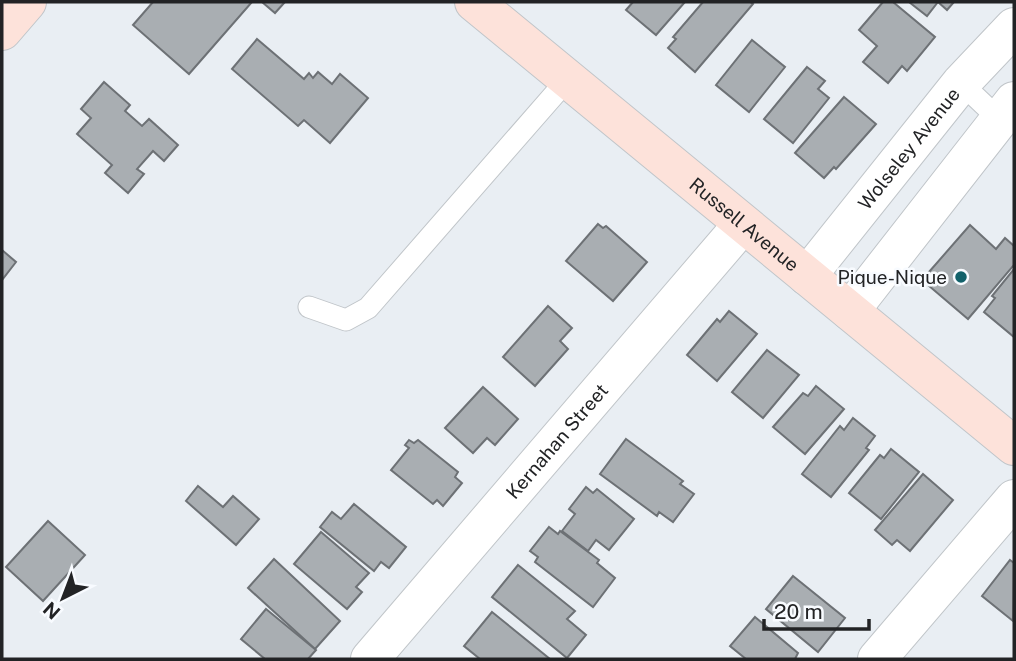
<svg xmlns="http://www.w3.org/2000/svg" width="1016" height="661" font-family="'Public Sans',sans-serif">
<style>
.building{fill:#a9aeb2;stroke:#6d7175;stroke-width:2}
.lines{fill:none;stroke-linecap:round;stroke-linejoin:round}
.lane-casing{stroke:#c0c5c9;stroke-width:23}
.street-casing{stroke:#c0c5c9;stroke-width:40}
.secondary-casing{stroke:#c0c5c9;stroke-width:40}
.lane{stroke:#fff;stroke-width:21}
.street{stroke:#fff;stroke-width:38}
.secondary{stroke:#fde2da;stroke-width:38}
.poi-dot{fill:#12616a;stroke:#f8fbff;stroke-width:2.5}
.labels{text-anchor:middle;stroke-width:5;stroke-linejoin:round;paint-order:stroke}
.street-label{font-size:19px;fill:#222325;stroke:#f8fbff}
.poi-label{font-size:19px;fill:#222325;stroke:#f8fbff;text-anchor:end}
</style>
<rect width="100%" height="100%" fill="#e9eef3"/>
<g class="building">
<path d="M153 2H252L189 74 133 25Z"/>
<path d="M262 2H285L275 13Z"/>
<path d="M633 2H685L656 35 626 10Z"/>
<path d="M703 2H750L753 4 695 72 668 48 676 39 673 37Z"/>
<path d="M883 2H893L935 37 907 71 902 66 888 83 863 62 877 46 859 30Z"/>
<path d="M909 2H954L947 10 938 2 927 16Z"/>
<path d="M257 39 304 79 309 73 313 78 318 72 332 84 340 74 368 98 330 143 304 120 298 126 232 69Z"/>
<path d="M752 40 785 67 749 112 716 85Z"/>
<path d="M807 67 825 81 818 89 829 98 793 143 764 119Z"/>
<path d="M104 82 130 105 125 111 142 126 149 119 178 145 164 161 153 151 137 169 144 174 128 193 105 173 112 165 77 134 91 118 81 109Z"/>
<path d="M844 97 876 124 836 169 834 167 824 178 795 153Z"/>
<path d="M598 224 603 228 606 226 647 262 613 301 566 261Z"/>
<path d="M970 225 996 249 1005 238 1014 246V265L968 319 922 280Z"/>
<path d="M2 250 16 262 2 280Z"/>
<path d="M1014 269V337L984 312 995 298 992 296Z"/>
<path d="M548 306 572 328 560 341 568 349 535 386 503 357Z"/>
<path d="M729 311 757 334 717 381 687 355 717 319 720 322Z"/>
<path d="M767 350 799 375 763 418 732 392Z"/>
<path d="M816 386 844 409 805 454 773 427 803 393 808 396Z"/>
<path d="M483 387 518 419 495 445 487 438 473 453 445 428Z"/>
<path d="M853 418 875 436 866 448 869 450 831 497 802 474 840 426 844 430Z"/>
<path d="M626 439 683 481 680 484 694 494 673 522 659 512 657 516 600 474Z"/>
<path d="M409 440 414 443 418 440 458 472 455 477 462 483 443 506 437 500 433 504 391 470 409 448 405 445Z"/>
<path d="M891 449 919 472 881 519 849 493 880 455 884 458Z"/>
<path d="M923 474 953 500 910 551 897 540 892 545 875 530Z"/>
<path d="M198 486 223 507 233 496 259 519 236 545 186 501Z"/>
<path d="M586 487 593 493 597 489 634 519 609 550 596 540 588 551 562 531 575 514 569 509Z"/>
<path d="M354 504 406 547 389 568 381 562 374 571 320 527 332 512 341 519Z"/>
<path d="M48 521 85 555 43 601 6 567Z"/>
<path d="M549 527 558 534 560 531 599 560 597 563 615 578 593 607 535 562 538 557 530 551Z"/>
<path d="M321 532 369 573 356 587 362 592 347 609 294 564Z"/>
<path d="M274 559 340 621 315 649 248 588Z"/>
<path d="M1010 560 1014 563 1013 621 982 596Z"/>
<path d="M518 565 575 611 567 619 586 635 567 658 492 597Z"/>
<path d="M793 576 845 618 818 652 766 609Z"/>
<path d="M266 609 316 650 308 659H265L241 639Z"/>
<path d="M492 612 550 659H480L464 646Z"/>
<path d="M755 617 798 653 795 659H746L730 646Z"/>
</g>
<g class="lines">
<defs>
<g id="lane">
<path d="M961 83 999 119"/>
<path d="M309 307 346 320 368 308 567 80"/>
</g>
<g id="street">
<path id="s1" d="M807 276 961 83 1014 27"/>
<path d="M850 311 1014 101"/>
<path id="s2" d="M370 659 743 224"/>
<path d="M877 659 1014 499"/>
</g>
<g id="secondary">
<path id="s3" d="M474 2 1014 446"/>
<path d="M2 31 27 2"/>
</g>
</defs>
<use href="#lane" class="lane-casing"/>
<use href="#street" class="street-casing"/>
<use href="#secondary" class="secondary-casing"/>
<use href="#lane" class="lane"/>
<use href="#street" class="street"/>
<use href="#secondary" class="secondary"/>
</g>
<circle class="poi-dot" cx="961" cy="277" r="7"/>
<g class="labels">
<g class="street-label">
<text dy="7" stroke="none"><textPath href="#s1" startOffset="163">Wolseley Avenue</textPath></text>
<text dy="7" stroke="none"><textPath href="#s3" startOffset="350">Russell Avenue</textPath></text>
<text dy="7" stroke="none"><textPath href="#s2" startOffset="287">Kernahan Street</textPath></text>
</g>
<g class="poi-label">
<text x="947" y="284">Pique-Nique</text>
</g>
</g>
<rect width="1016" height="661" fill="none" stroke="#222325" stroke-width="7"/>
<g transform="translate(63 598) rotate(222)" stroke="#f8fbff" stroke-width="5" paint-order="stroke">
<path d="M0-5L12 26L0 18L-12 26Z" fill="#222325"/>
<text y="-10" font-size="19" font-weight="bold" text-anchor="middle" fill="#222325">N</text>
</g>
<path d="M764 619v10h105v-10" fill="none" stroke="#222325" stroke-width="3.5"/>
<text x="774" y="619" font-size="21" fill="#222325" stroke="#f8fbff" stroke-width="5" paint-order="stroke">20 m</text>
</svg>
